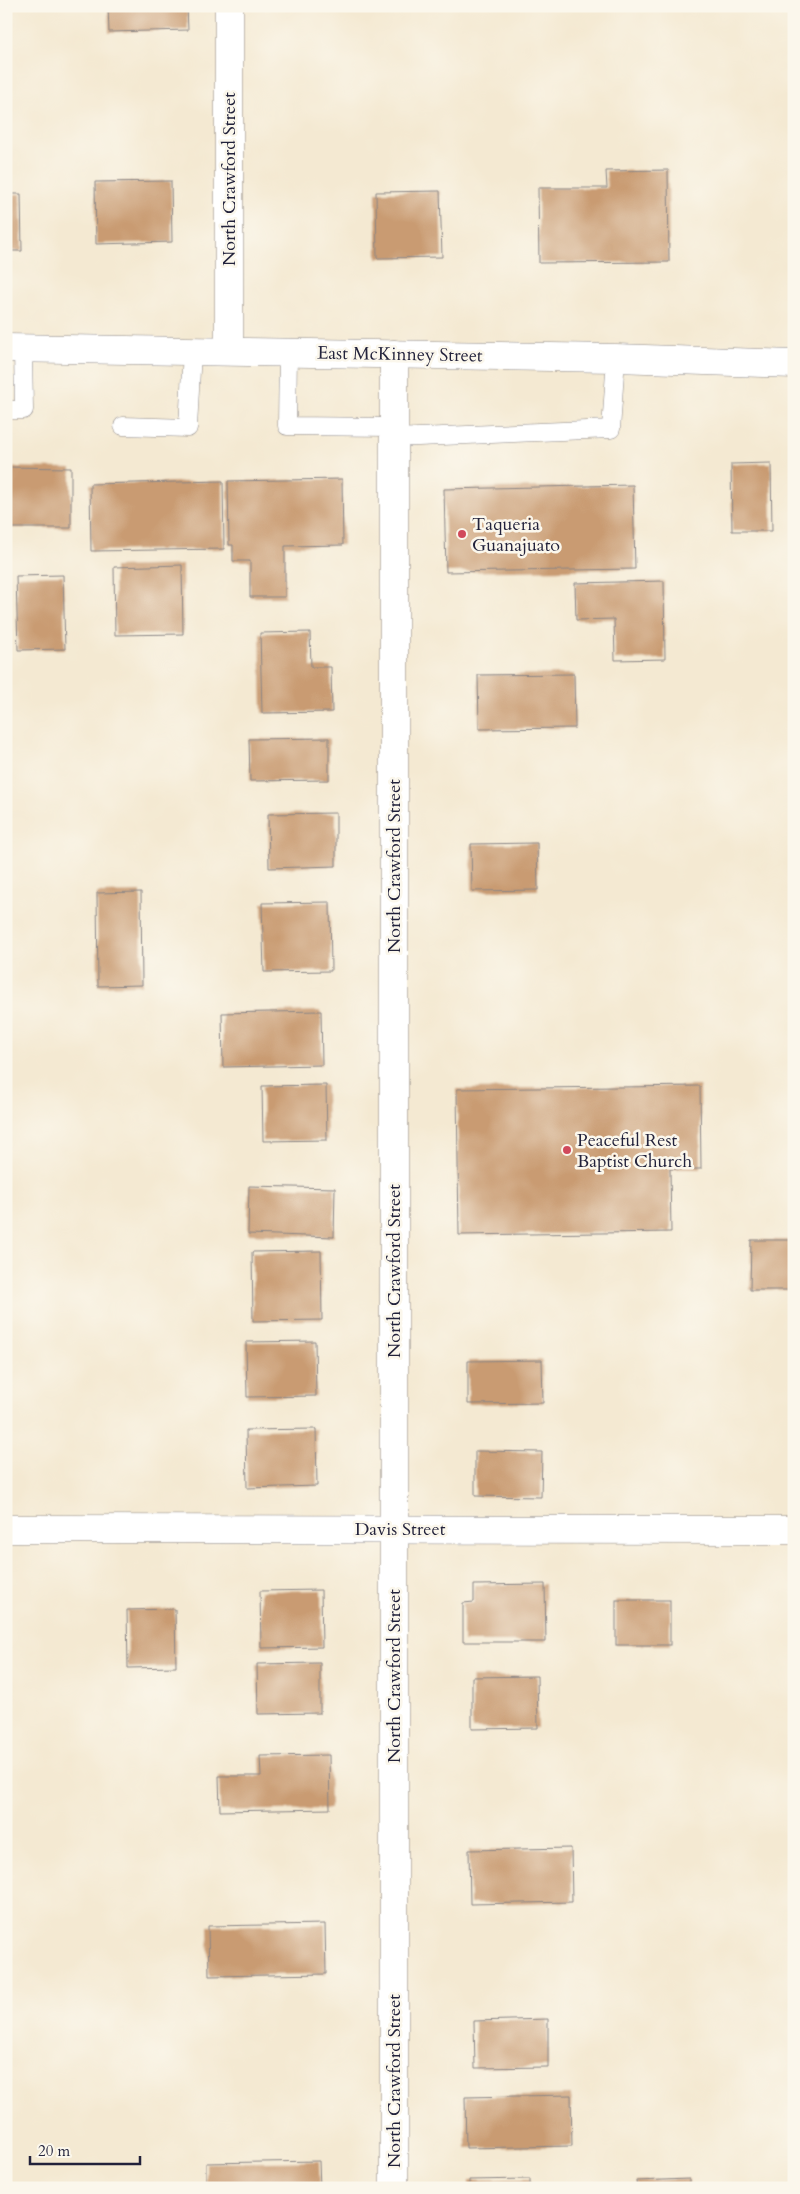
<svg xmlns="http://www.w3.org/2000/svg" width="800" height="2194" font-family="Cardo,serif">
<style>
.building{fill:#c99b72}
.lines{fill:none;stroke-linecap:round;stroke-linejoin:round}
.service-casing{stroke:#8b8686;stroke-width:19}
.minor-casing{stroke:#8b8686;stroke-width:29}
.secondary-casing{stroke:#8b8686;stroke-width:29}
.service{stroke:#fff;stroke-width:18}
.minor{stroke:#fff;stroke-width:28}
.secondary{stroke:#fff;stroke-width:28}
.poi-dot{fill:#d1495b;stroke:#fbf7ec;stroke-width:2}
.labels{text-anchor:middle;stroke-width:5;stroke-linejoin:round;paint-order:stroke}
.street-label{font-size:18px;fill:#22223b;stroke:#fbf7ec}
.poi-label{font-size:18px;fill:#22223b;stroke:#fbf7ec;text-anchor:start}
</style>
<rect width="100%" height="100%" fill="#fbf7ec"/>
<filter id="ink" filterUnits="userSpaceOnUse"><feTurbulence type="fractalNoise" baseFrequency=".02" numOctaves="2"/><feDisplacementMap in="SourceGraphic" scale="10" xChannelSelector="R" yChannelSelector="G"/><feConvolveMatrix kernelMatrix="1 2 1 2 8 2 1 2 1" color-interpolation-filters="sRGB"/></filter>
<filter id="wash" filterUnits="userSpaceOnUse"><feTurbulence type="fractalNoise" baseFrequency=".0096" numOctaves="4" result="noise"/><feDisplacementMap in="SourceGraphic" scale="20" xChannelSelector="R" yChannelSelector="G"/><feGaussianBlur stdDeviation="1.12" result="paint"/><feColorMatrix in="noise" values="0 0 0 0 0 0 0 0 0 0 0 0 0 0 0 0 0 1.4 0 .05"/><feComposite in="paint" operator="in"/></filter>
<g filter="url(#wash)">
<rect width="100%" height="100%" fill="#f4e9d2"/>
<g id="blocks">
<g class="building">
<path d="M108 6H187L188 30 109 32Z"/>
<path d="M668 170 669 262 539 263 538 188H607L606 171Z"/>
<path d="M171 181 172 242 96 244 95 182Z"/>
<path d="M440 191 442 257 377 258 376 192Z"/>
<path d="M6 194H21L22 251H6Z"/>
<path d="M771 463 772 531H732L731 464Z"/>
<path d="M6 467 71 468V528H6Z"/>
<path d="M342 479 343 545 285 546V597H250V561H233V545H229L228 481Z"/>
<path d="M223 481 224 549 91 551 90 484Z"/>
<path d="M633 485 635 569 446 572 444 489Z"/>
<path d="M182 565 183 634 115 635 114 567Z"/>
<path d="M63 575 65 649 18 650 16 576Z"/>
<path d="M664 581 665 659 615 660 614 619 576 620 575 583Z"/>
<path d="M310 632 311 667H331L332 712 262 713 260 633Z"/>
<path d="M574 674 575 728 479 729 478 675Z"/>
<path d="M329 738V780L250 781 249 739Z"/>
<path d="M336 813V866L269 868 268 814Z"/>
<path d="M537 843 538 890 472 891 471 844Z"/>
<path d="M141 892 142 985 98 986 97 893Z"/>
<path d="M330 902 331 971 264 972 262 903Z"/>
<path d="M321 1011 322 1065 223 1067 222 1013Z"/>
<path d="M326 1085 327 1140 263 1141 262 1086Z"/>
<path d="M700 1086 701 1169H670L671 1232 459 1235 457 1089Z"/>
<path d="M249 1186 335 1188 334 1237 248 1234Z"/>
<path d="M751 1240H794V1290H750Z"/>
<path d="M321 1251 322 1320 253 1321 252 1252Z"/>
<path d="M315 1341 316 1396 247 1397 246 1342Z"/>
<path d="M542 1360 543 1403 468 1404V1361Z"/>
<path d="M316 1429 317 1486 247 1488 246 1430Z"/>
<path d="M475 1451 542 1452 541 1497 475 1496Z"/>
<path d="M545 1584 546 1642H463V1603L474 1602V1585Z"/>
<path d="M321 1590 322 1647 261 1648 260 1591Z"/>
<rect x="616" y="1600" width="54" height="45"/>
<path d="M175 1609 176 1667 128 1668 127 1610Z"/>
<path d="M320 1663V1713L258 1714 257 1664Z"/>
<path d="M537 1676 538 1728 472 1729V1677Z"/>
<path d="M329 1755 330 1809 220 1811 219 1776H261L260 1756Z"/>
<path d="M571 1848 572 1902 470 1904 469 1850Z"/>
<path d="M325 1924 326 1974 209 1976 208 1926Z"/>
<path d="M548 2019V2067L475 2068 474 2021Z"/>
<path d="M571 2095 572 2146 466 2148 465 2097Z"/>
<path d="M319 2161 320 2188H206V2163Z"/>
<path d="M530 2179V2188H469V2180Z"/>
<path d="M689 2179V2188H637L636 2181Z"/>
</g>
</g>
</g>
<g filter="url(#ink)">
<use href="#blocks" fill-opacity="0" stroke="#8b8686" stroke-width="1"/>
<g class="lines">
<defs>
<g id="service">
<path d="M288 352 287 426 394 427"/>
<path d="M6 410H24L23 348"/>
<path d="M123 426 188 428 192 350"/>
<path d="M394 438 611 429 616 358"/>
</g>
<g id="minor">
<path d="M229 6V351"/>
<path d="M6 1529 794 1530"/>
<path d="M394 2188V354"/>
</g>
<path id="secondary" d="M6 348 616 358 794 364"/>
</defs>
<use href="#service" class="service-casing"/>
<use href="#minor" class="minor-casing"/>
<use href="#secondary" class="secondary-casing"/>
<use href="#service" class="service"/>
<use href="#minor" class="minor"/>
<use href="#secondary" class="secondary"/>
</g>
</g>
<g class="poi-dot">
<circle cx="462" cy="534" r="5"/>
<circle cx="567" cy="1150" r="5"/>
</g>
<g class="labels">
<g class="street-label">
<text transform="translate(229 179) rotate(-90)" y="6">North Crawford Street</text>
<text transform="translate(400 354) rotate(1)" y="6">East McKinney Street</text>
<text transform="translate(394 866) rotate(-90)" y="6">North Crawford Street</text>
<text transform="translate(394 1271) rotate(-90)" y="6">North Crawford Street</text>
<text x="400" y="1535">Davis Street</text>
<text transform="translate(394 1676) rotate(-90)" y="6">North Crawford Street</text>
<text transform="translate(394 2081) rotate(-90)" y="6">North Crawford Street</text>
</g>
<g class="poi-label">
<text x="472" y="530">Taqueria<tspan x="472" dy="21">Guanajuato</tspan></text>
<text x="577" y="1146">Peaceful Rest<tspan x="577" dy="21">Baptist Church</tspan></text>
</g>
</g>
<rect width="800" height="2194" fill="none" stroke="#fbf7ec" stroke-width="25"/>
<path d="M30 2156v8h110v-8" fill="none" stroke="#22223b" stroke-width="2.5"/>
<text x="38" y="2156" font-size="15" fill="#22223b" stroke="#fbf7ec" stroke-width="4" paint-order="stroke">20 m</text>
</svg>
